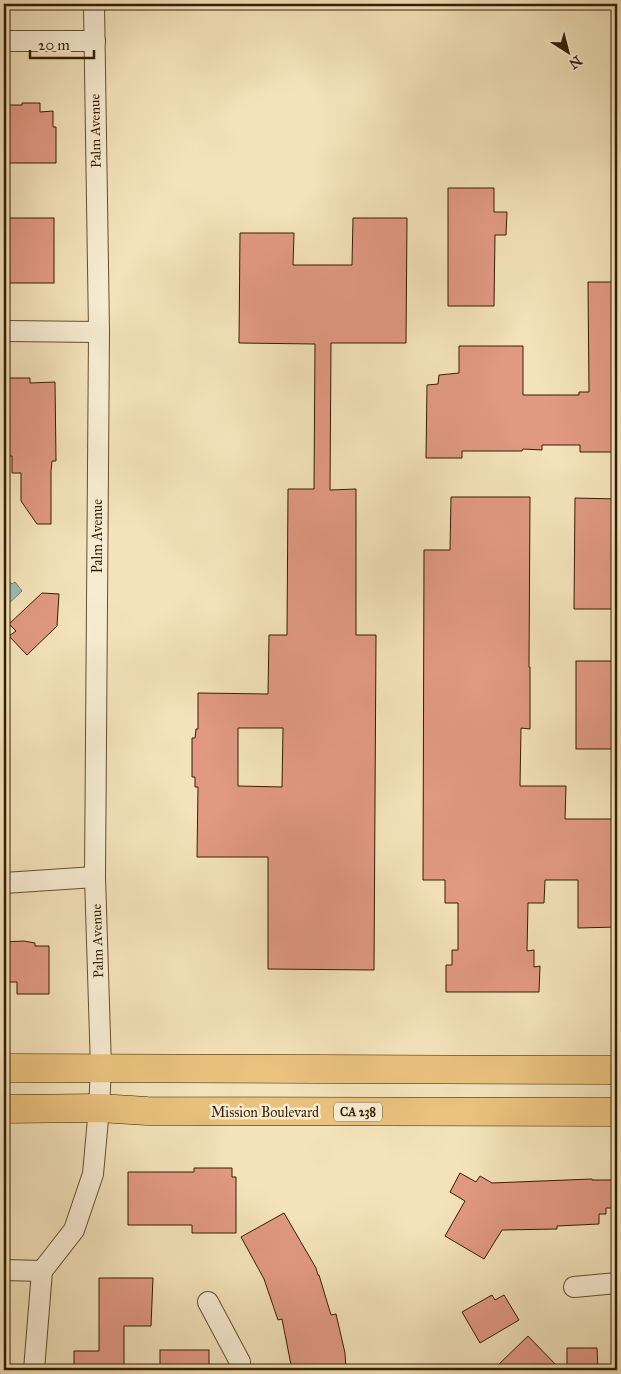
<svg xmlns="http://www.w3.org/2000/svg" width="621" height="1374" font-family="'IM FELL Great Primer',serif">
<style>
.water{fill:#9bbdb2;stroke:#727d6b}
.building{fill:#e19982;stroke:#351e00;fill-rule:evenodd}
.lines{fill:none;stroke-linecap:round;stroke-linejoin:round}
.street-casing{stroke:#644f2e;stroke-width:22}
.primary-casing{stroke:#351e00;stroke-width:29}
.street{stroke:#f7ecd2;stroke-width:20}
.primary{stroke:#eac17d;stroke-width:28}
.labels{text-anchor:middle;stroke-width:5;stroke-linejoin:round;paint-order:stroke}
.shield{fill:#f7ecd2;stroke:#6f5c3f;stroke-width:1}
.shield-label{font-size:12px;font-weight:bold;fill:#351e00}
.street-label{font-size:14px;fill:#351e00;stroke:#f7ecd2}
</style>
<rect width="100%" height="100%" fill="#f3e2ba"/>
<filter id="stains"><feTurbulence type="fractalNoise" baseFrequency=".004" numOctaves="4"/><feColorMatrix values="0 0 0 0 .2 0 0 0 0 .09 0 0 0 0 .02 0 0 0 .5 -.17"/></filter>
<radialGradient id="worn" r=".72"><stop offset=".6" stop-color="#630" stop-opacity="0"/><stop offset="1" stop-color="#630" stop-opacity=".3"/></radialGradient>
<path class="water" d="M4 576 12 584 15 582 22 591 4 608Z"/>
<g class="building">
<path d="M22 103H40V112L53 111V127H56V163H7V147H4V105H22Z"/>
<path d="M448 188H494V212H507L506 235H495L494 306H448Z"/>
<rect x="4" y="218" width="50" height="65"/>
<path d="M353 218H407L406 343H331L330 490 356 489V635H376L374 970 268 969V857H197L198 787H195V777H192V738H195L196 729H198V693L268 694 269 635H287L288 489H314L315 344 239 343 240 233H294L293 265H352ZM238 728H283L282 787 238 786Z"/>
<path d="M588 282H617V452H580V445H542V450L523 449 522 451H462V458H426L427 385 438 384 439 375 459 373V346H523V395H579V392H589Z"/>
<path d="M4 378H30V383L55 382 56 461H52L51 471V524H37L21 501V473H12V456H4Z"/>
<path d="M451 497H530L529 667H530V729L521 728 520 786H566L565 819H617V927L578 928V880H545L544 903H528L527 951 534 950V967L540 966 539 992H446V965H452V950H458V903H445V880H423L424 550H450Z"/>
<path d="M575 498 617 499V609H574Z"/>
<path d="M42 593 59 594 57 626 27 655 9 636 16 631 9 624Z"/>
<rect x="576" y="661" width="41" height="88"/>
<path d="M24 941 35 943V946H49V994H17V982H4V942Z"/>
<path d="M194 1168H232V1177H236V1233H192V1225H128V1172H194Z"/>
<path d="M460 1173 476 1182 480 1176 492 1183 592 1179V1180H615L616 1208H606V1214H599V1224L557 1226V1229L502 1230 484 1259 445 1236 465 1201 450 1192Z"/>
<path d="M284 1213 316 1268 318 1275H319L331 1315 336 1314 345 1353 346 1370H292L282 1319 278 1320 264 1279 241 1237Z"/>
<path d="M99 1278H153L151 1326H124V1370H74V1351H99Z"/>
<path d="M492 1295 495 1300 504 1295 519 1320 480 1343 462 1312Z"/>
<path d="M528 1336 561 1370H493Z"/>
<path d="M567 1348H597L598 1370H567Z"/>
<rect x="160" y="1350" width="49" height="20"/>
</g>
<g class="lines">
<defs>
<g id="street">
<path d="M4 41H95"/>
<path d="M4 331 99 332"/>
<path d="M4 883 95 877"/>
<path d="M4 1270 42 1271"/>
<path d="M574 1287 617 1283"/>
<path d="M208 1302 240 1362V1370"/>
<path d="M34 1370 42 1271 74 1230 93 1174 99 1108 101 1068 95 877 99 332 94 4"/>
</g>
<g id="primary">
<path d="M4 1068 617 1070"/>
<path d="M4 1109 99 1108 147 1111 617 1112"/>
</g>
</defs>
<use href="#street" class="street-casing"/>
<use href="#primary" class="primary-casing"/>
<use href="#street" class="street"/>
<use href="#primary" class="primary"/>
</g>
<g class="labels">
<rect class="shield" x="334" y="1102.5" width="48" height="19" rx="4"/>
<g class="shield-label">
<text x="358" y="1116">CA 238</text>
</g>
<g class="street-label">
<text transform="translate(95 131) rotate(-91)" y="5">Palm Avenue</text>
<text transform="translate(97 536) rotate(-90)" y="5">Palm Avenue</text>
<text transform="translate(97 941) rotate(-92)" y="5">Palm Avenue</text>
<text x="265" y="1117">Mission Boulevard</text>
</g>
</g>
<rect width="621" height="1374" fill="none" stroke="#f3e2ba" stroke-width="20"/>
<rect x="5" y="5" width="611" height="1364" fill="none" stroke="#351e00" stroke-width="2.5"/>
<rect x="10" y="10" width="601" height="1354" fill="none" stroke="#351e00"/>
<g transform="translate(568 52) rotate(144)" stroke="#f7ecd2" stroke-width="4" paint-order="stroke">
<path d="M0-4L9 19L0 12L-9 19Z" fill="#351e00"/>
<text y="-8" font-size="14" font-weight="bold" text-anchor="middle" fill="#351e00">N</text>
</g>
<path d="M30 50v8h64v-8" fill="none" stroke="#351e00" stroke-width="2.5"/>
<text x="38" y="50" font-size="15" fill="#351e00" stroke="#f7ecd2" stroke-width="4" paint-order="stroke">20 m</text>
<rect width="100%" height="100%" filter="url(#stains)"/>
<rect width="100%" height="100%" fill="url(#worn)"/>
</svg>
